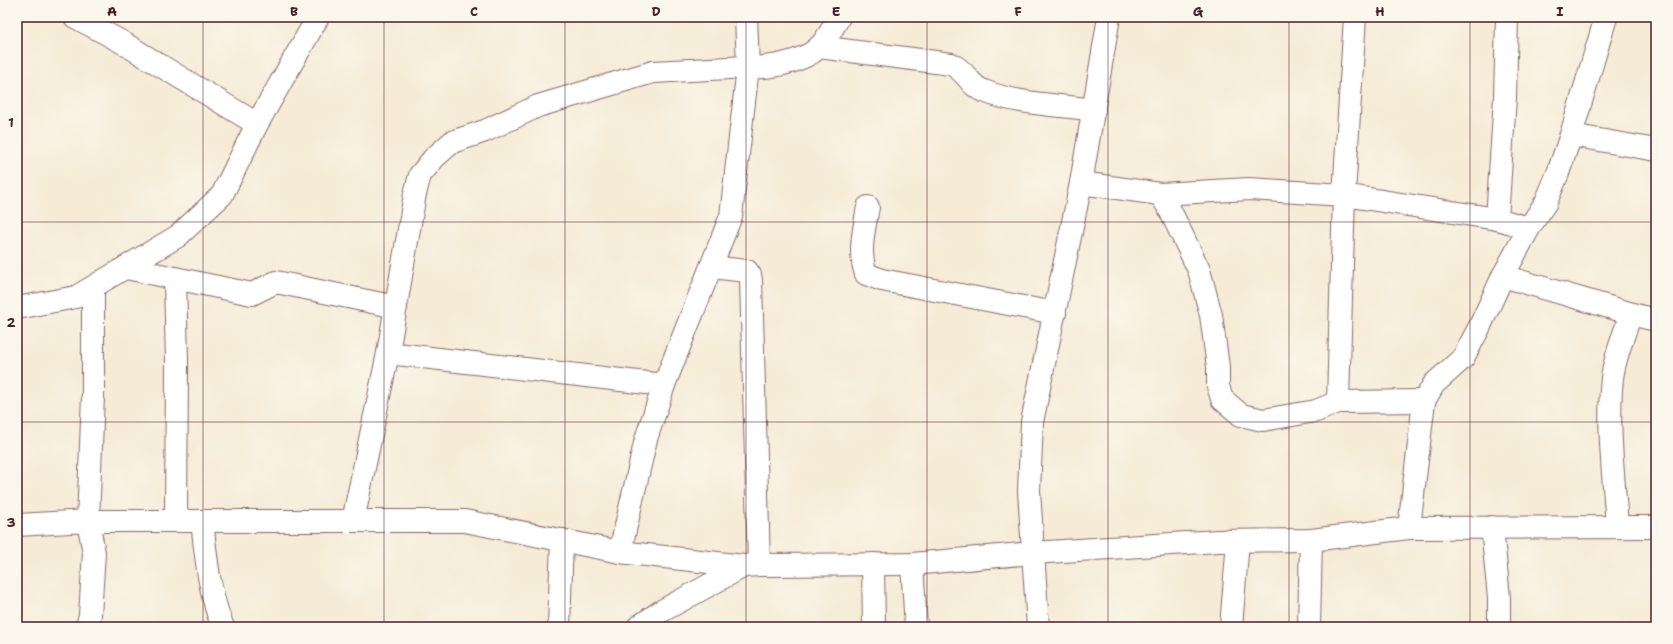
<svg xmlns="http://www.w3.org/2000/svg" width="1673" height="644" font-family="'Shantell Sans',sans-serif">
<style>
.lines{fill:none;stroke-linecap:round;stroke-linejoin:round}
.minor-casing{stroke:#866667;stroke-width:24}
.minor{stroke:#fff;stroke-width:22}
.grid{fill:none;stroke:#4a1f2b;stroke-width:1;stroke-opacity:0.55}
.neatline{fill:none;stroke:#4a1f2b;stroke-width:1.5}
.grid-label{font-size:13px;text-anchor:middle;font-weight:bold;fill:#4a1f2b}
</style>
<rect width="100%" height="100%" fill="#fbf7ec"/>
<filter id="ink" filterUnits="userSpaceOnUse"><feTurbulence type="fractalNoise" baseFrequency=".025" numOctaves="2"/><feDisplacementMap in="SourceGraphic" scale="8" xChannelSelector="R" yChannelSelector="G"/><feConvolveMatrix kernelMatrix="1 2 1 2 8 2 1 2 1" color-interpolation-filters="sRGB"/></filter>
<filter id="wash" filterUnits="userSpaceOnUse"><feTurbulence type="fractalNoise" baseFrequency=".012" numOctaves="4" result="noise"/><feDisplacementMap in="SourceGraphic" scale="16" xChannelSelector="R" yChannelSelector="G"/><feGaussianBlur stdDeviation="0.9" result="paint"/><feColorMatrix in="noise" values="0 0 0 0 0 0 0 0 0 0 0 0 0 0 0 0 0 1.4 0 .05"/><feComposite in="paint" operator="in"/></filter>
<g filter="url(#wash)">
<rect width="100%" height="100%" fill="#f5ebd6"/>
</g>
<g filter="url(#ink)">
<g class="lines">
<defs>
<g id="minor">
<path d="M75 17 120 41 257 124"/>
<path d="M819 47 951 64C968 72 969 86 984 91 1015 104 1060 105 1094 110"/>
<path d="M1571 135 1656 150"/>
<path d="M1081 183 1160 194 1249 189 1344 195 1497 219 1529 228"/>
<path d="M1160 194 1169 208 1199 270 1211 315 1218 367V386L1222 399 1241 415 1263 420 1316 411 1338 402 1424 401"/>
<path d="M868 207C864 230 858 252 866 274L882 280 1055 313"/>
<path d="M1497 219 1505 98 1507 17"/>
<path d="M711 267 747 271 750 275 751 280 759 565"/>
<path d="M126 268 252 294 276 282 396 307"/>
<path d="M1503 276 1643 317 1656 320"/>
<path d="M175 278 177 363 176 521"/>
<path d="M17 308 76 297 178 236 222 195 257 124 318 17"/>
<path d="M388 353 664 385"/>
<path d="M1338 402 1344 195 1355 17"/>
<path d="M202 521C206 556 209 594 223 627"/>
<path d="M353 521 388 353 415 194 420 175 434 158 452 142 485 131 538 106 653 72 748 67C768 69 803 62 818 48 827 40 833 27 839 17"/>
<path d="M17 525 88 521H465L620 552 744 566"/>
<path d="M1492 527 1499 598V627"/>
<path d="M1617 527C1614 478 1607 426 1612 378 1615 356 1624 334 1631 314"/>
<path d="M1409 528 1424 401 1434 384 1463 358 1479 328 1503 276 1529 228 1546 202 1558 173 1571 135 1606 17"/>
<path d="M620 552 646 439 664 385 731 216 748 67 746 17"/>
<path d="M873 564 874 627"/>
<path d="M912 564 916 627"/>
<path d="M87 627 90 615 94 553 88 521 93 395V287"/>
<path d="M559 627 562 540"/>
<path d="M638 627 660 612 744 566 759 565 912 564 1032 553 1218 541 1311 540 1409 528 1656 527"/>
<path d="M1038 627 1029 491 1032 422 1081 183 1109 17"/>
<path d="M1231 627 1238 541"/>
<path d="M1309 627 1311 540"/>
</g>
</defs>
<use href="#minor" class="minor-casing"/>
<use href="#minor" class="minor"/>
</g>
</g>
<path class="grid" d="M203 17V627M384 17V627M565 17V627M746 17V627M927 17V627M1108 17V627M1289 17V627M1470 17V627M17 222H1656M17 422H1656"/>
<rect width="1673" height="644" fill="none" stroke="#fbf7ec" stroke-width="44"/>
<rect x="22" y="22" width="1629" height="600" class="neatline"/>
<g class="grid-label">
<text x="112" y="16">A</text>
<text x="294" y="16">B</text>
<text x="474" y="16">C</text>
<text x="656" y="16">D</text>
<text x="836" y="16">E</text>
<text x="1018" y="16">F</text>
<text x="1198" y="16">G</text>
<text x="1380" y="16">H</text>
<text x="1560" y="16">I</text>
<text x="11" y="127">1</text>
<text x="11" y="327">2</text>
<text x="11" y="527">3</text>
</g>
</svg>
